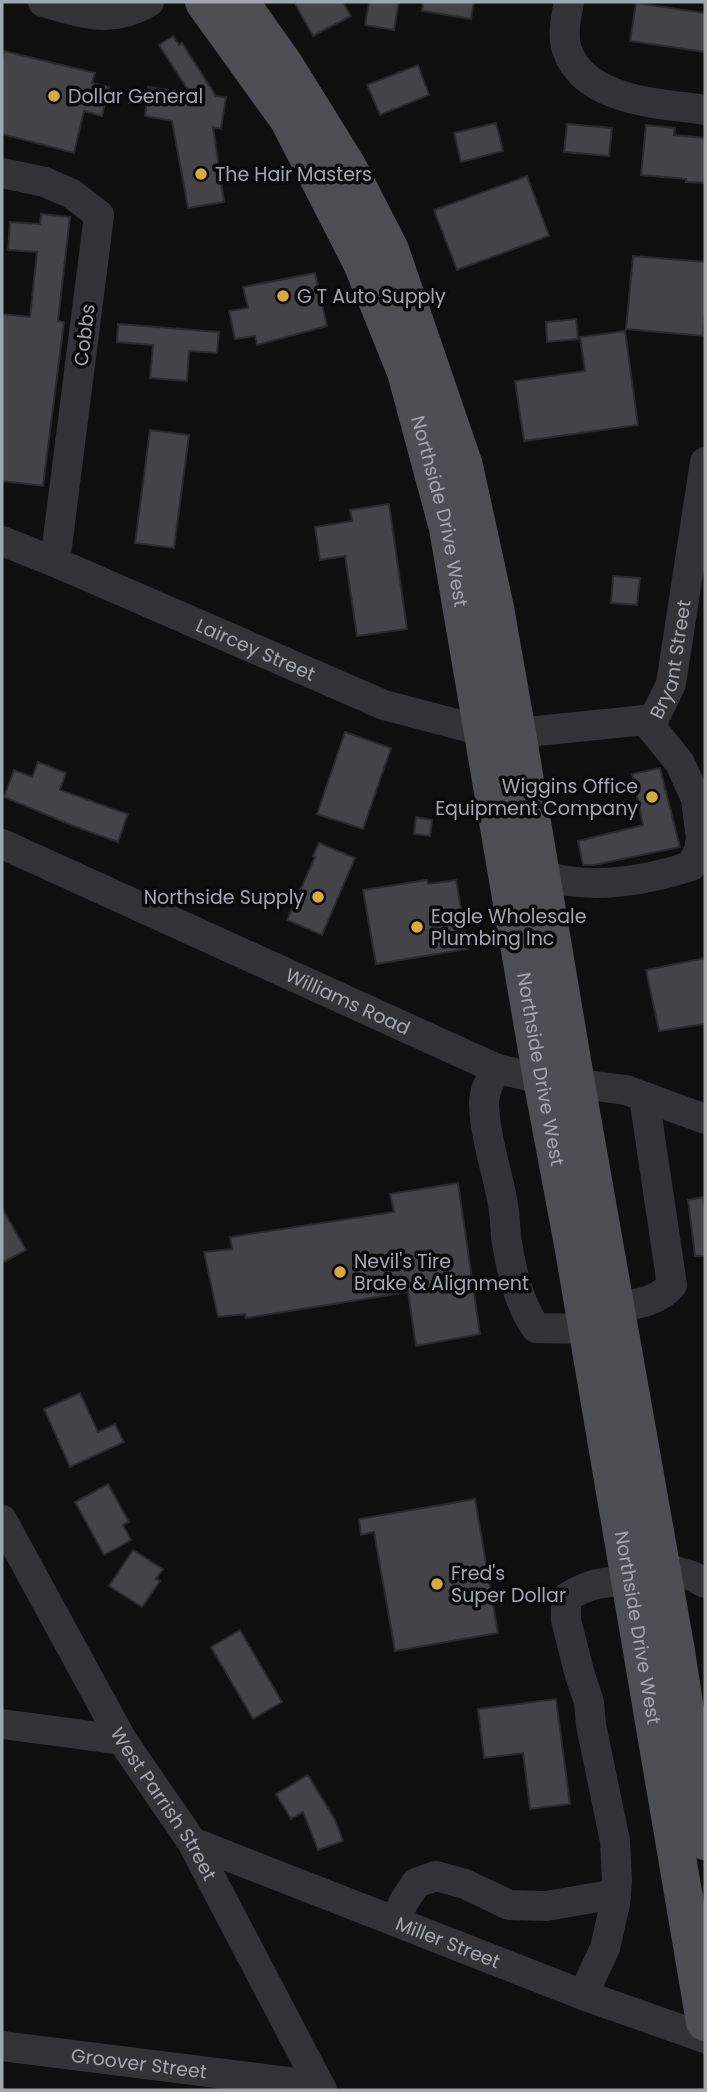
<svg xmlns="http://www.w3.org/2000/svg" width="707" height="2092" font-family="Poppins,sans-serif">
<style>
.building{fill:#444448;stroke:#2a2a2c;stroke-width:2}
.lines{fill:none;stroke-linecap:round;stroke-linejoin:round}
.minor{stroke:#333337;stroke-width:30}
.major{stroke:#4d4e53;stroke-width:38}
.poi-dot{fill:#d9ab3f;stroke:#0a0a0b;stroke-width:2.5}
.labels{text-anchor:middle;stroke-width:7;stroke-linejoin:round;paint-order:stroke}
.poi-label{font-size:19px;fill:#a2a6af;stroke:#0a0a0b;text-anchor:start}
.street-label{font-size:19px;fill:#a2a6af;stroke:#0a0a0b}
</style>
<rect width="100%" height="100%" fill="#0f0f10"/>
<g class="building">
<path d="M294 2H343L351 16 313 36Z"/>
<path d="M369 2H399L394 30 365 25Z"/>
<path d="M423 2H474L471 19 422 11Z"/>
<path d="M636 3 705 13V52L630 41Z"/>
<path d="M173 36 179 45 182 43 216 96 226 97 221 129 213 127 224 202 188 208 172 121 145 116 148 87 190 93 159 45Z"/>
<path d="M4 51 95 73 92 83 109 87 102 116 84 111 74 153 2 134V60Z"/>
<path d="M418 65 429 95 380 115 367 85Z"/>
<path d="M496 123 503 151 461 162 454 133Z"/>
<path d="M567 124 612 128 609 156 564 152Z"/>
<path d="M646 125 675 128 674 135 705 138V183L686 182V179L641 175Z"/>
<path d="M527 176 549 236 457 270 434 210Z"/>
<path d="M41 214 70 217 58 321 64 322 43 486 2 481V314L30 317 37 252 8 250 10 222 40 224Z"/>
<path d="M633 256 705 262V312L703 336 626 329Z"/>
<path d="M315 273 327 326 257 345 255 336 235 339 229 311 248 308 243 287Z"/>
<path d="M576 319 578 339 547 342 546 322Z"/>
<path d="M118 324 219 332 217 353 189 351 187 381 150 378 153 345 117 342Z"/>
<path d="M625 331 638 425 524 441 515 381 585 371 580 337Z"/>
<path d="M150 430 189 435 174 548 135 543Z"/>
<path d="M389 504 407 629 357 636 345 556 320 560 315 527 352 521 350 510Z"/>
<path d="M613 576 640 578 637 605 611 603Z"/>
<path d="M345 732 391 748 363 829 317 814Z"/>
<path d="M38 762 66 773 60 790 128 814 118 842 71 825 4 797 14 770 32 777Z"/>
<path d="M660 768 680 847 594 865H583L578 841 643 825 632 774Z"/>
<path d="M416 817 432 820 430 836 414 834Z"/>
<path d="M319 843 355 858 322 935 287 920 315 857 313 856Z"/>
<path d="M427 880 428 884 456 880 468 949 376 964 363 890Z"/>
<path d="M705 958V1024L659 1031 646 970Z"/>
<path d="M458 1183 480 1334 416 1346 408 1292 246 1318 245 1314 218 1317 204 1252 232 1249 230 1237 394 1212 390 1194Z"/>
<path d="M703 1197 705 1209V1256H695L688 1200Z"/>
<path d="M2 1208 26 1250 2 1263Z"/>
<path d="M80 1393 98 1432 115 1424 124 1442 70 1467 44 1409Z"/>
<path d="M108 1484 129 1522 123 1525 131 1540 104 1555 75 1502Z"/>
<path d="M475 1499 498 1633 395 1651 374 1532 361 1535 359 1519Z"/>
<path d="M133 1550 163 1569 156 1579 160 1581 142 1607 109 1586Z"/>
<path d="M240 1630 282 1702 253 1719 211 1647Z"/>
<path d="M556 1699 570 1804 530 1809 523 1753 484 1758 478 1709Z"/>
<path d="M308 1775 335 1820 343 1841 318 1850 303 1812 291 1819 276 1794Z"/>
</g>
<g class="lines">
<g class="minor">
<path d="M43 2C84 13 109 25 149 2"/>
<path d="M569 2C566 17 562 35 567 50 585 102 660 103 705 110"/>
<path d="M2 173 45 182 72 194 99 215 55 562"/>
<path id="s1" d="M2 541 55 562 384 705 483 731 517 733 645 720 655 717 671 684 705 462"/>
<path id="s2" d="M2 844 497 1069 542 1079 626 1090 705 1119"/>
<path d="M541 875C550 877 559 880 568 881 609 887 651 879 691 866L699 850 701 838 696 799 680 763 645 720"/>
<path d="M497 1069C490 1080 484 1090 484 1104 485 1136 496 1168 502 1199 505 1212 505 1224 506 1237 511 1269 518 1302 536 1328L587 1329"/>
<path d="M615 1308C637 1304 657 1302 672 1285L644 1097"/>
<path id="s3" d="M2 1520 122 1740 192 1842 322 2090"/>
<path d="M661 1567 692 1576 705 1583"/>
<path d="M2 1724 122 1740"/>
<path id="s4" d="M192 1842 583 1995 705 2038"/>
<path d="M396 1922 403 1903 416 1883 436 1876 465 1884 509 1905 546 1906 616 1894"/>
<path d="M583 1995 605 1948 615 1904 617 1881 615 1841 591 1725 589 1702 580 1675 566 1620V1598C589 1583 602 1582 629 1581"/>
<path id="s5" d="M2 2046 320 2086"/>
</g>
<g class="major">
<path id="s6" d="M204 2 289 120 362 263 406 372 448 528 542 1079 573 1244 705 2022"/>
<path d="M240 2 285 66 347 166 390 250 464 466 495 608 517 733 576 1084 676 1651 705 1841"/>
</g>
</g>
<g class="poi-dot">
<circle cx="54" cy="96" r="7"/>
<circle cx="201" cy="174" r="7"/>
<circle cx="283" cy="296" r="7"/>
<circle cx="652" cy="797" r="7"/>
<circle cx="318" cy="897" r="7"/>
<circle cx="417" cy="927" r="7"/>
<circle cx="340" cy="1272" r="7"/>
<circle cx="437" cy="1584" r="7"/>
</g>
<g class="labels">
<g class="poi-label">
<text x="68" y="103">Dollar General</text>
<text x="215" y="181">The Hair Masters</text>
<text x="297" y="303">G T Auto Supply</text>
<text x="638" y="793" text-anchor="end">Wiggins Office<tspan x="638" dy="22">Equipment Company</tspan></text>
<text x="304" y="904" text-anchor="end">Northside Supply</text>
<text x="431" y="923">Eagle Wholesale<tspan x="431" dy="22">Plumbing Inc</tspan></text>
<text x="354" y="1268">Nevil's Tire<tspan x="354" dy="22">Brake &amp; Alignment</tspan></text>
<text x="451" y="1580">Fred's<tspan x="451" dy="22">Super Dollar</tspan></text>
</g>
<g class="street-label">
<text transform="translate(84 335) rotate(-83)" y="7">Cobbs</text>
<text dy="7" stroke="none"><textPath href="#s6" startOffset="567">Northside Drive West</textPath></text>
<text dy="7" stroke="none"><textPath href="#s1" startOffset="276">Laircey Street</textPath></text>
<text dy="7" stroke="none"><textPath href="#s1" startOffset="752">Bryant Street</textPath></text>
<text dy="7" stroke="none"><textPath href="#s2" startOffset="380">Williams Road</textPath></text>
<text dy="7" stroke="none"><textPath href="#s6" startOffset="1134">Northside Drive West</textPath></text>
<text dy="7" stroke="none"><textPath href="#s6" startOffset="1701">Northside Drive West</textPath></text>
<text dy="7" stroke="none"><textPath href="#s3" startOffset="327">West Parrish Street</textPath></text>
<text dy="7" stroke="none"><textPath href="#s4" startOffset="275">Miller Street</textPath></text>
<text dy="7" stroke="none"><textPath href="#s5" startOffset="138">Groover Street</textPath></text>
</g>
</g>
<rect width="707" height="2092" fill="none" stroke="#a2a6af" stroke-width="7"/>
</svg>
